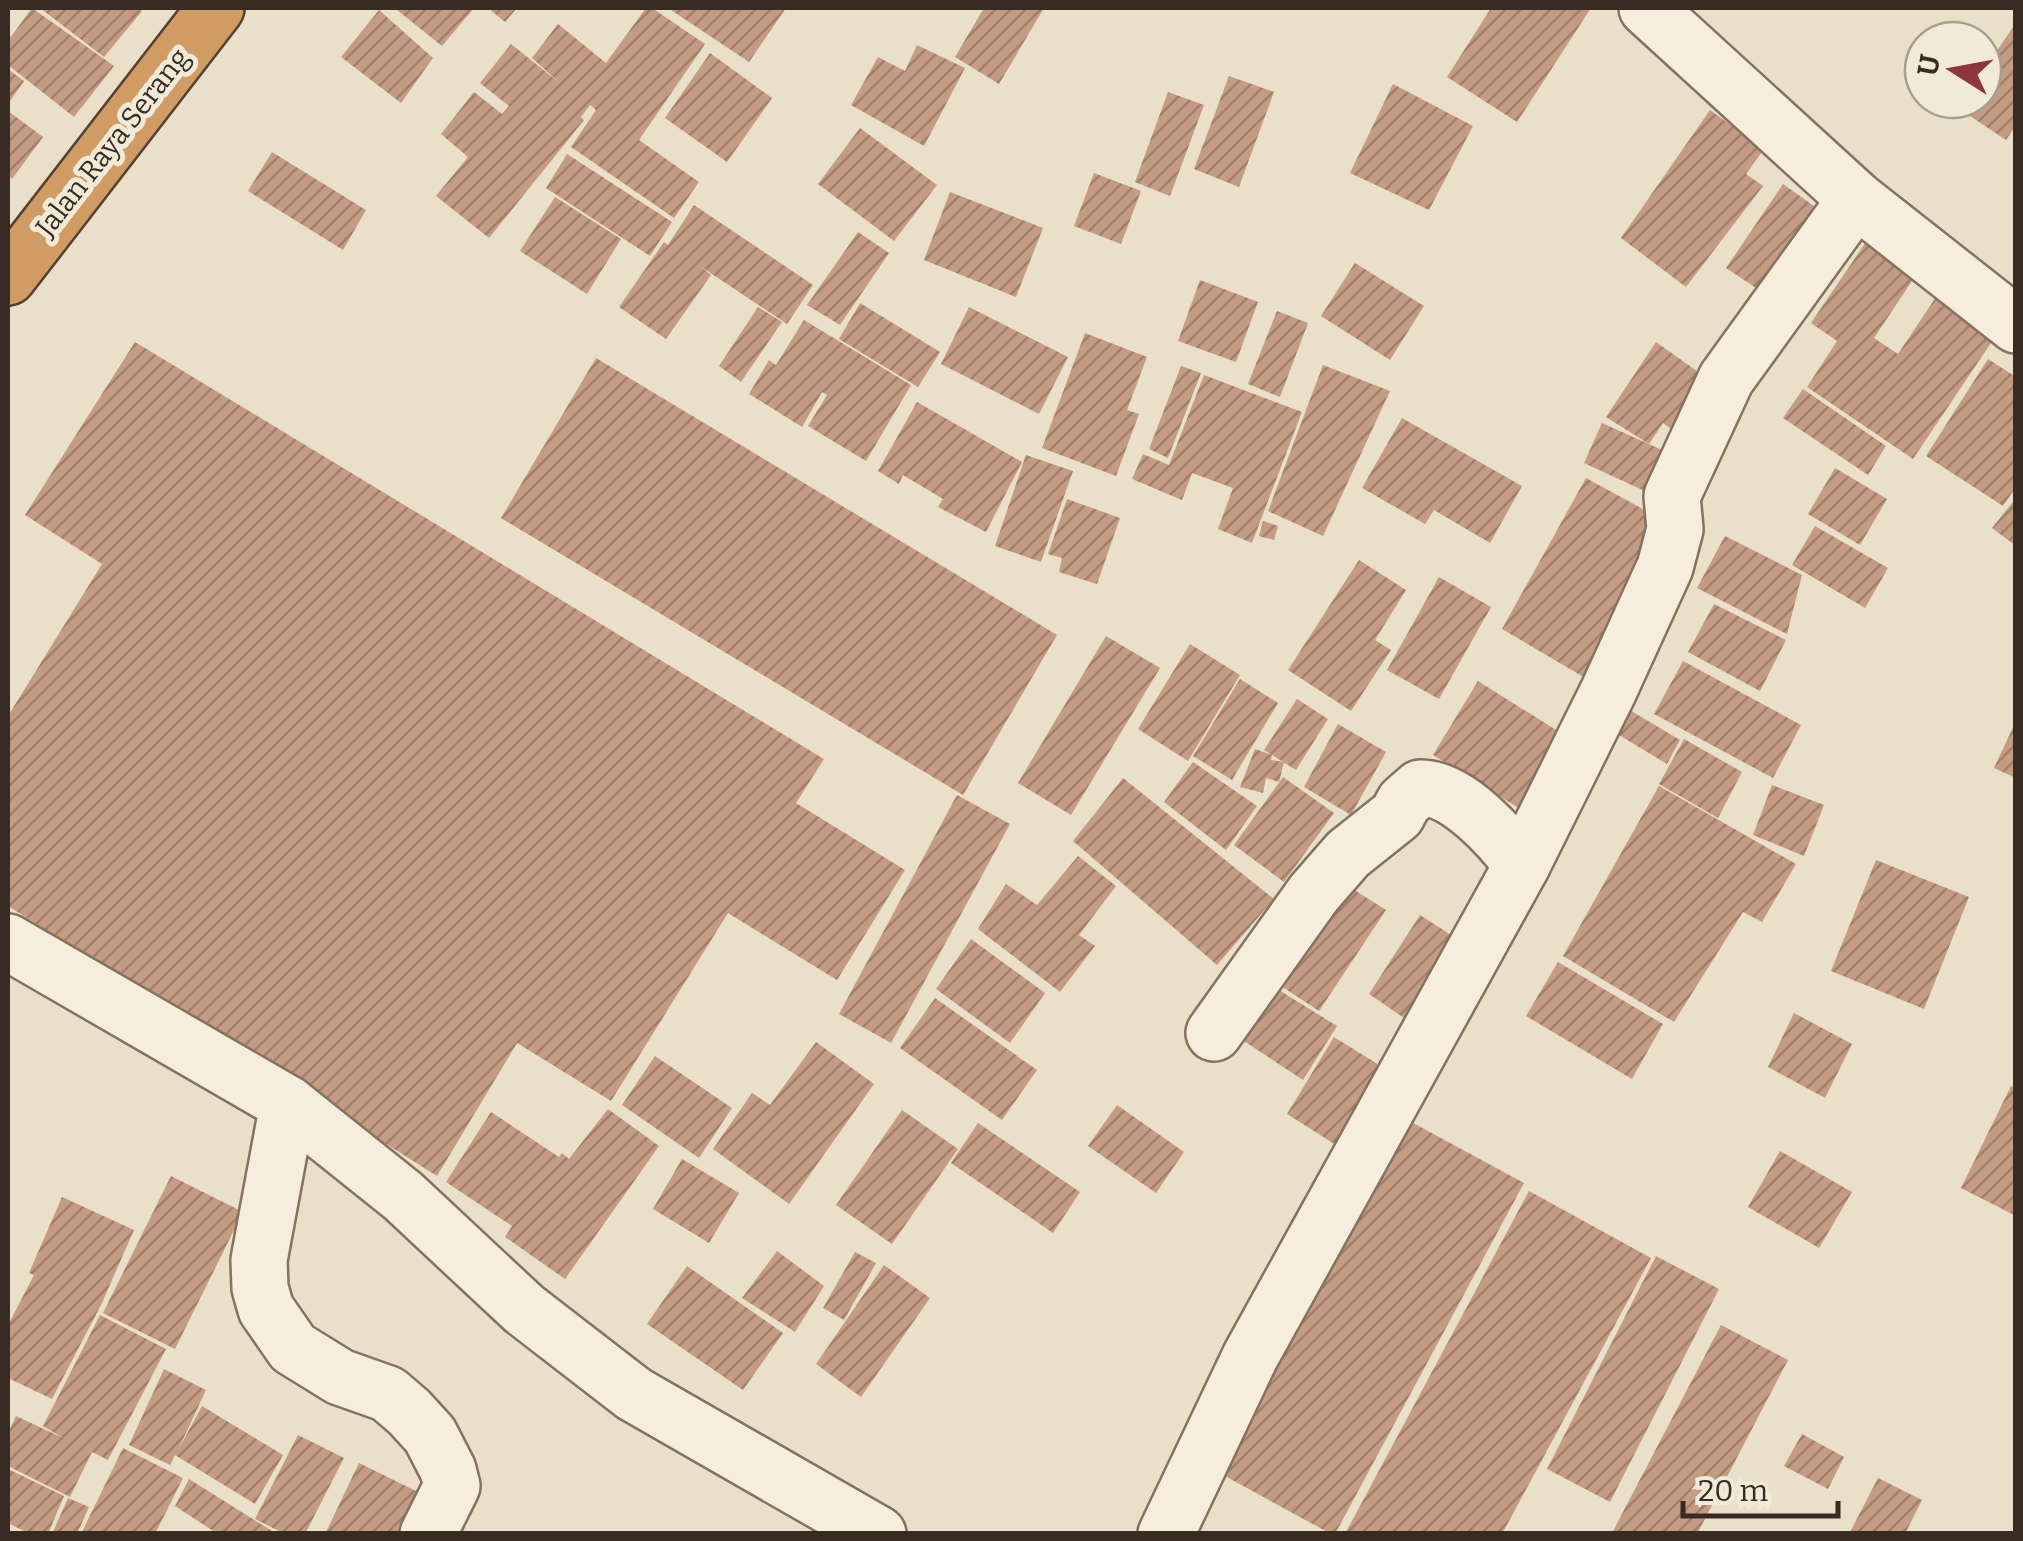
<svg xmlns="http://www.w3.org/2000/svg" width="2023" height="1541" font-family="Bitter,serif">
<style>
.building{fill:url(#building-hatch)}
.lines{fill:none;stroke-linecap:round;stroke-linejoin:round}
.minor-casing{stroke:#857260;stroke-width:60}
.highway-casing{stroke:#534133;stroke-width:60}
.minor{stroke:#f6eddc;stroke-width:55}
.highway{stroke:#d09c64;stroke-width:55}
.labels{text-anchor:middle;stroke-width:10;stroke-linejoin:round;paint-order:stroke}
.street-label{font-size:28px;fill:#372b22;stroke:#f2ead8}
</style>
<defs>
<pattern id="building-hatch" width="6" height="6" patternUnits="userSpaceOnUse" patternTransform="scale(2.5)"><rect width="6" height="6" fill="#c49c83"/><path d="M-1 1l2-2M0 6l6-6M5 7l2-2" fill="none" stroke="#a07f6b"/></pattern>
</defs>
<rect width="100%" height="100%" fill="#eadfc9"/>
<g class="building">
<path d="M32 8 114 66 74 117 8 65V41Z"/>
<path d="M40 8H137L142 11 104 57Z"/>
<path d="M399 8H474L442 46 397 10Z"/>
<path d="M488 8H517L505 22Z"/>
<path d="M646 8H652L705 44 639 140 699 182 674 218 571 147 596 110 590 105 581 117 584 120 489 238 436 196 468 157 441 134 474 92 502 114 509 106 480 83 511 44 561 84 532 58 558 24 606 63Z"/>
<path d="M668 8H786L749 62Z"/>
<path d="M984 8H1044L999 84 955 57Z"/>
<path d="M1491 8H1591L1517 122 1447 77Z"/>
<path d="M379 10 433 58 401 103 341 57Z"/>
<path d="M2016 23V125L2006 140 1958 108 1963 100H1983V71Z"/>
<path d="M917 45 965 68 924 146 851 105 878 57 905 71Z"/>
<path d="M710 53 772 98 727 162 665 118Z"/>
<path d="M8 69 24 81 8 104Z"/>
<path d="M1229 76 1274 92 1239 187 1194 169Z"/>
<path d="M1393 84 1473 126 1429 210 1350 173Z"/>
<path d="M1168 92 1204 105 1170 196 1135 182Z"/>
<path d="M1710 110 1764 149 1746 174 1763 186 1686 287 1621 238Z"/>
<path d="M8 111 43 137 12 179 8 175Z"/>
<path d="M860 128 937 185 894 241 818 184Z"/>
<path d="M272 152 366 210 343 250 248 191Z"/>
<path d="M567 154 672 222 650 256 546 188Z"/>
<path d="M1094 173 1141 191 1121 244 1074 226Z"/>
<path d="M1783 184 1821 211 1765 294 1726 268Z"/>
<path d="M950 192 1043 228 1016 297 924 260Z"/>
<path d="M555 197 621 239 587 294 520 251Z"/>
<path d="M694 205 813 285 787 324 700 266 711 275 666 339 619 307 664 242 668 245Z"/>
<path d="M1876 227 1926 260 1874 338 1898 354 1942 288 2001 328 1913 459 1807 387 1837 341 1811 323Z"/>
<path d="M858 232 889 253 840 325 807 305Z"/>
<path d="M1355 263 1424 306 1390 360 1321 316Z"/>
<path d="M1200 280 1258 302 1236 362 1178 341Z"/>
<path d="M860 303 940 352 918 387 839 339Z"/>
<path d="M758 307 782 322 741 382 719 366Z"/>
<path d="M969 307 1068 357 1039 414 941 364Z"/>
<path d="M1277 311 1308 323 1280 397 1248 384Z"/>
<path d="M804 320 911 385 866 461 808 426 827 395 822 392 802 427 749 394 769 360 776 365Z"/>
<path d="M1085 333 1147 357 1127 410 1139 414 1116 476 1042 448Z"/>
<path d="M135 342 824 759 796 803 905 870 837 980 728 913 611 1101 517 1043 437 1176 8 906V716L102 564 25 515Z"/>
<path d="M1656 342 1711 381 1674 431 1663 423 1649 444 1606 417Z"/>
<path d="M596 358 1057 635 963 795 501 518Z"/>
<path d="M1988 359 2016 377V487L2003 506 1926 456Z"/>
<path d="M1323 365 1390 391 1323 536 1268 511Z"/>
<path d="M1181 366 1201 373 1168 458 1149 449Z"/>
<path d="M1204 375 1302 412 1252 543 1218 529 1233 488 1192 473 1182 500 1132 479 1143 454 1169 465Z"/>
<path d="M1803 389 1886 446 1868 475 1783 418Z"/>
<path d="M917 402 1022 462 986 532 938 507 943 499 903 475 899 484 878 471Z"/>
<path d="M1402 418 1522 486 1490 543 1434 510 1425 524 1362 488Z"/>
<path d="M1602 423 1680 458 1662 499 1584 463Z"/>
<path d="M1026 455 1073 471 1041 562 995 546Z"/>
<path d="M1835 468 1887 499 1860 545 1808 514Z"/>
<path d="M1586 478 1672 525 1587 679 1502 629Z"/>
<path d="M2016 498V546L1992 528Z"/>
<path d="M1067 499 1120 518 1097 584 1059 572 1062 558 1048 554Z"/>
<path d="M1263 521 1278 526 1274 540 1259 536Z"/>
<path d="M1815 526 1888 568 1865 608 1792 565Z"/>
<path d="M1725 536 1802 575 1787 634 1697 588Z"/>
<path d="M1359 560 1406 590 1375 640 1391 650 1351 711 1288 670Z"/>
<path d="M1439 577 1491 607 1439 699 1387 670Z"/>
<path d="M1714 604 1786 640 1760 691 1688 652Z"/>
<path d="M1106 636 1160 668 1071 815 1018 783Z"/>
<path d="M1190 644 1240 675 1188 761 1138 729Z"/>
<path d="M1683 661 1801 725 1773 778 1654 714Z"/>
<path d="M1240 679 1278 703 1232 780 1193 756Z"/>
<path d="M1478 681 1572 740 1530 815 1433 755Z"/>
<path d="M1297 699 1328 719 1296 770 1264 750Z"/>
<path d="M1628 709 1680 740 1667 764 1614 732Z"/>
<path d="M2016 721V778L1994 768Z"/>
<path d="M1338 724 1386 752 1351 815 1304 787Z"/>
<path d="M1684 739 1742 772 1718 818 1659 784Z"/>
<path d="M1255 749 1272 755 1271 760 1284 762 1279 782 1266 778 1263 793 1240 787Z"/>
<path d="M1193 762 1257 806 1226 850 1164 802Z"/>
<path d="M1283 777 1334 813 1284 882 1234 845Z"/>
<path d="M1123 778 1274 899 1217 965 1073 841Z"/>
<path d="M1772 785 1824 805 1804 856 1753 835Z"/>
<path d="M1659 786 1796 864 1762 922 1743 912 1674 1022 1563 956Z"/>
<path d="M957 795 1010 824 891 1043 839 1014Z"/>
<path d="M1078 856 1116 886 1079 935 1095 946 1060 992 978 929 1006 884 1037 905Z"/>
<path d="M1876 860 1969 897 1924 1009 1831 971Z"/>
<path d="M1340 881 1386 910 1319 1011 1275 982Z"/>
<path d="M1420 915 1473 949 1420 1029 1369 994Z"/>
<path d="M971 939 1045 993 1010 1043 936 989Z"/>
<path d="M1558 962 1663 1024 1632 1079 1526 1016Z"/>
<path d="M1258 977 1337 1026 1303 1080 1227 1030Z"/>
<path d="M935 998 1037 1070 1002 1120 900 1048Z"/>
<path d="M1794 1013 1852 1044 1825 1098 1768 1067Z"/>
<path d="M1334 1037 1392 1073 1344 1150 1287 1114Z"/>
<path d="M816 1042 874 1084 789 1204 713 1149 752 1093 770 1105Z"/>
<path d="M655 1056 732 1108 699 1158 622 1105Z"/>
<path d="M2011 1086 2016 1088V1216L1961 1188Z"/>
<path d="M1117 1105 1184 1152 1156 1193 1088 1146Z"/>
<path d="M608 1109 659 1146 565 1279 505 1237 512 1226 446 1182 491 1112 559 1157 562 1153 569 1159Z"/>
<path d="M902 1110 958 1149 892 1244 836 1205Z"/>
<path d="M1404 1118 1524 1183 1335 1534H1331L1214 1470Z"/>
<path d="M978 1123 1080 1192 1053 1233 951 1163Z"/>
<path d="M1780 1151 1852 1192 1819 1248 1748 1207Z"/>
<path d="M682 1159 739 1193 709 1243 653 1209Z"/>
<path d="M171 1176 243 1212 175 1349 103 1313Z"/>
<path d="M1529 1191 1651 1258 1502 1534H1345Z"/>
<path d="M62 1197 134 1230 101 1305 52 1399 8 1378V1325L34 1275 29 1273Z"/>
<path d="M777 1251 824 1286 795 1332 742 1298Z"/>
<path d="M855 1252 876 1263 844 1320 823 1308Z"/>
<path d="M1656 1256 1719 1289 1610 1502 1547 1469Z"/>
<path d="M884 1265 930 1298 861 1397 816 1364Z"/>
<path d="M687 1266 783 1333 743 1390 647 1324Z"/>
<path d="M100 1315 166 1349 108 1460 92 1452 70 1497 8 1466V1433L16 1416 63 1438 43 1426Z"/>
<path d="M1721 1325 1788 1360 1697 1534H1619L1613 1531Z"/>
<path d="M164 1369 206 1390 178 1450 202 1406 283 1455 255 1504 175 1455 170 1465 129 1445Z"/>
<path d="M1802 1434 1844 1457 1828 1489 1784 1466Z"/>
<path d="M298 1435 344 1458 305 1534H285L255 1519Z"/>
<path d="M123 1448 183 1478 155 1534H81Z"/>
<path d="M359 1463 418 1492 398 1534H325Z"/>
<path d="M8 1469 64 1496 48 1534H30L8 1523Z"/>
<path d="M1878 1478 1922 1500 1905 1534H1849Z"/>
<path d="M189 1479 256 1521 277 1534H218L175 1506Z"/>
<path d="M68 1498 89 1507 77 1534H52Z"/>
</g>
<g class="lines">
<defs>
<g id="minor">
<path d="M1856 199 2016 325"/>
<path d="M8 942 288 1104 403 1196 524 1309 634 1394 878 1534"/>
<path d="M1214 1033 1314 893 1348 854 1397 815 1404 802 1420 788C1457 787 1501 837 1522 865"/>
<path d="M288 1104 259 1260 260 1288 266 1309 293 1348 340 1377 388 1394 409 1412 430 1435 448 1470 452 1486 428 1534"/>
<path d="M1166 1534 1250 1357 1522 865 1608 692 1665 567 1675 529 1672 496 1726 379 1856 199 1647 8"/>
</g>
<path id="highway" d="M8 277 216 8"/>
</defs>
<use href="#minor" class="minor-casing"/>
<use href="#highway" class="highway-casing"/>
<use href="#minor" class="minor"/>
<use href="#highway" class="highway"/>
</g>
<g class="labels">
<g class="street-label">
<text transform="translate(112 142) rotate(-52)" y="10">Jalan Raya Serang</text>
</g>
</g>
<rect width="2023" height="1541" fill="none" stroke="#372b22" stroke-width="20"/>
<g transform="translate(1953 70) rotate(281)"><circle r="48" fill="#f2ead8" stroke="#a79e8f" stroke-width="2.5"/>
<path d="M0-8L18 38L0 25L-18 38Z" fill="#8e363a"/>
<text y="-15" font-size="28" font-weight="bold" text-anchor="middle" fill="#372b22">U</text>
</g>
<path d="M1683 1501v15h155v-15" fill="none" stroke="#372b22" stroke-width="5"/>
<text x="1698" y="1501" font-size="30" fill="#372b22" stroke="#f2ead8" stroke-width="8" paint-order="stroke">20 m</text>
</svg>
